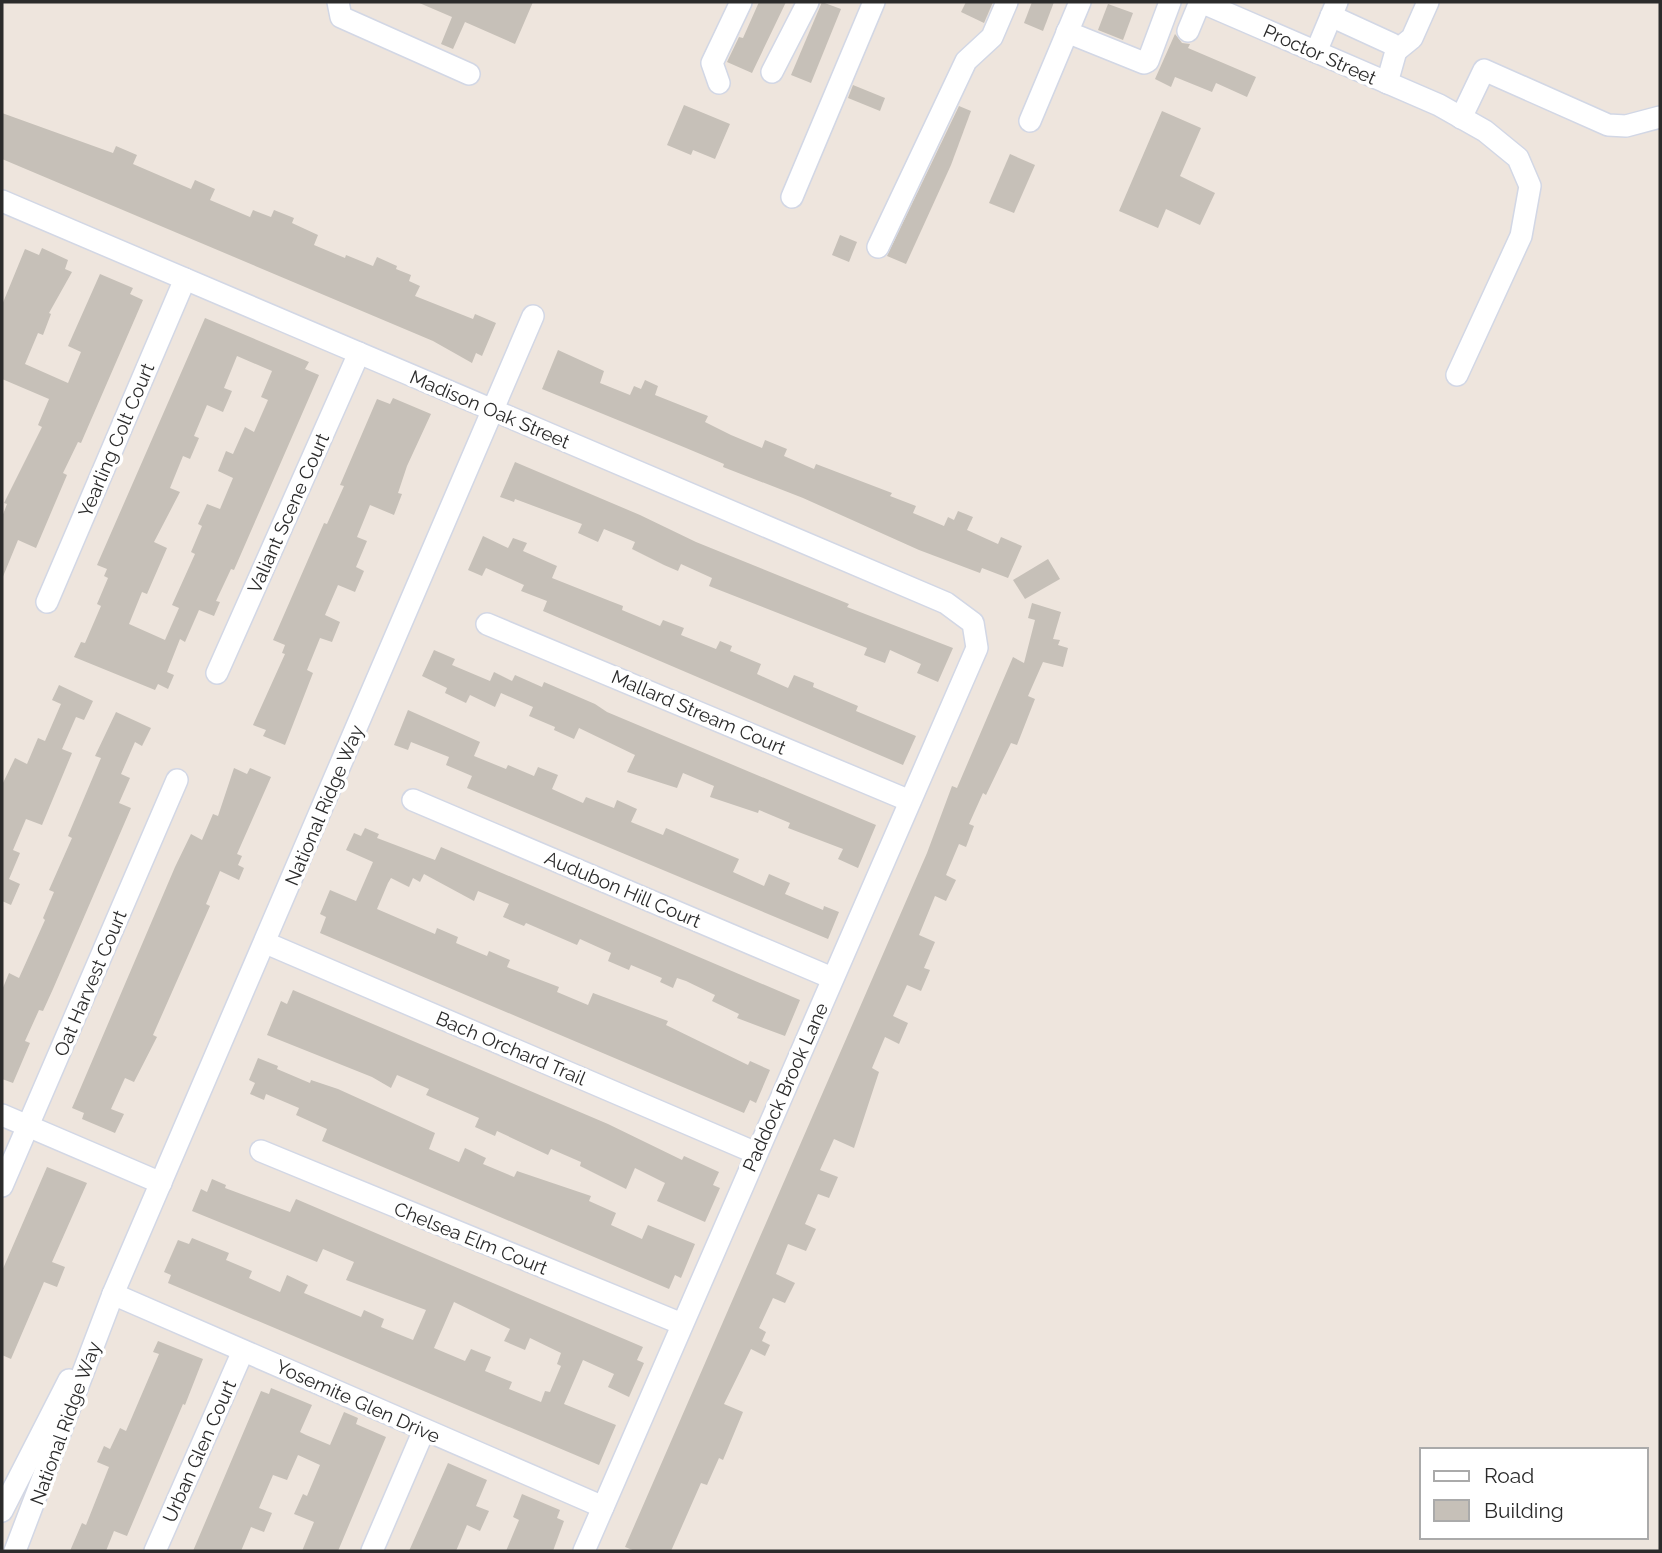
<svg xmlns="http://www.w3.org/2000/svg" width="1662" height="1553" font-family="Raleway,sans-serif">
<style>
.building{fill:#c6c0b8;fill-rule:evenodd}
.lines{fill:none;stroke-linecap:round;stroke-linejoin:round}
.minor-casing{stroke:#d2d7e5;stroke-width:24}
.minor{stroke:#fff;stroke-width:21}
.labels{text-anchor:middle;stroke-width:7;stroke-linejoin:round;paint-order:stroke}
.street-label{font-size:19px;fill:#2b2b2b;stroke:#fff}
</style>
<rect width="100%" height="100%" fill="#eee5dd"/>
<g class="building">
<path d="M417 2H533L515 44 465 22 453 49 441 44 452 17Z"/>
<path d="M759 2H786L752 73 727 62 739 37 743 38Z"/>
<path d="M822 2 841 9 811 83 791 75Z"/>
<path d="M966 2H993L984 23 961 12Z"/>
<path d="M1032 2H1054L1043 31 1024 23Z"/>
<path d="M1108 4 1133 13 1123 40 1098 30Z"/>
<path d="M1175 34 1182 43 1190 44 1188 48 1256 77 1247 97 1216 83 1212 92 1175 77 1171 87 1155 79Z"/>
<path d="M853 85 885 98 880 111 848 98Z"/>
<path d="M684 105 730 124 715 159 693 150 691 155 667 145Z"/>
<path d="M959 106 971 111 951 165 906 264 887 256Z"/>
<path d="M1162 111 1201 128 1180 176 1215 193 1200 225 1166 209 1158 228 1119 211Z"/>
<path d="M2 113 113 153 116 146 137 155 133 164 191 189 195 180 215 189 210 200 250 217 253 210 271 217 274 210 294 218 292 223 318 235 314 245 345 258 346 255 373 266 377 257 397 266 396 269 411 275 409 281 420 286 415 296 473 319 475 314 496 323 482 356 476 353 472 363 433 341 2 159Z"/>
<path d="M1010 154 1035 165 1014 213 989 203Z"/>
<path d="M840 235 857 242 849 262 832 255Z"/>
<path d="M42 248 68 260 65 269 72 272 49 313 51 314 43 335 38 333 25 364 68 383 81 352 68 346 100 274 133 288 130 294 143 300 81 443 78 442 63 473 67 475 36 548 18 540 2 579V517L7 504 4 503 42 427 38 425 49 399 2 379V305L25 249 39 255Z"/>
<path d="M205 318 309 362 305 369 319 375 234 570 231 569 216 601 220 602 214 616 199 610 185 642 180 639 167 672 174 675 168 689 158 684 155 690 74 657 81 642 85 643 101 606 97 604 108 578 104 576 107 569 97 565ZM237 356 272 371 261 397 268 400 254 432 245 427 233 454 226 451 218 471 233 478 220 509 207 504 198 524 202 526 191 552 195 554 172 605 179 608 165 640 129 624 142 592 147 594 167 548 154 542 180 492 170 488 183 456 190 459 199 438 194 436 207 405 223 412 232 391 224 388Z"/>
<path d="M558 350 604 371 600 383 630 395 634 386 641 389 645 380 658 386 655 395 708 416 705 422 731 435 762 448 765 440 787 449 784 456 814 469 816 464 892 493 890 496 916 506 913 513 944 526 948 517 954 520 958 511 973 517 967 530 998 544 1001 537 1022 546 1008 578 982 568 980 573 919 550 803 498 723 467 724 464 686 448 542 389Z"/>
<path d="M393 398 431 414 407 466 398 493 402 494 394 515 370 505 357 537 367 541 356 567 364 571 355 592 338 585 325 615 340 622 332 642 320 638 307 670 313 673 285 745 263 736 266 730 253 725 285 654 282 653 285 645 273 640 324 523 327 524 344 486 340 485 377 399 390 404Z"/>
<path d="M515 462 640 515 696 542 849 604 847 607 953 648 938 682 917 673 921 664 890 650 885 663 864 655 867 648 709 586 712 578 681 564 678 571 664 565 632 549 635 542 604 529 598 542 578 533 582 524 515 499 514 502 500 497Z"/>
<path d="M483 536 508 548 513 538 527 543 523 551 557 566 552 578 610 601 623 606 622 610 660 626 663 620 684 628 681 635 716 649 720 641 732 646 730 651 761 664 757 674 788 688 794 675 814 683 813 687 858 706 856 711 916 736 903 765 543 611 547 601 521 591 524 585 486 568 482 576 468 570Z"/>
<path d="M1048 559 1060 579 1025 599 1013 580Z"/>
<path d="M1032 603 1061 612 1053 639 1060 640 1058 645 1068 648 1063 667 1043 662 1028 696 1035 699 1017 745 1011 743 986 795 983 793 969 824 974 826 966 847 959 844 946 875 956 880 946 901 935 896 919 935 935 942 924 968 930 970 921 991 907 985 893 1016 908 1023 899 1044 885 1037 872 1068 879 1072 854 1148 834 1139 820 1170 838 1177 829 1198 818 1194 805 1224 816 1229 806 1251 788 1244 776 1274 795 1283 785 1303 773 1298 759 1328 766 1332 762 1341 770 1345 765 1356 751 1349 724 1404 743 1412 723 1460 719 1458 707 1485 701 1483 671 1551H635L625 1547 927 853 952 786 957 788 1013 657 1024 663 1035 620 1028 618Z"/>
<path d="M434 650 455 659 452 665 490 681 494 672 512 681 515 675 542 687 544 682 595 704 607 712 876 825 858 868 838 859 843 849 788 828 790 823 759 810 758 813 710 797 714 786 683 773 677 788 627 772 635 755 579 728 574 739 554 730 555 727 529 716 533 707 501 693 495 707 470 695 466 703 445 693 447 688 422 676Z"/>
<path d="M59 685 93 701 84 720 76 717 62 749 72 753 42 825 26 819 13 850 20 853 9 879 20 884 11 905 2 901V785L15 758 27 764 38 738 45 741 61 704 52 700Z"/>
<path d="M408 710 480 742 474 756 506 769 508 765 534 776 538 767 558 775 552 789 583 803 586 797 614 808 617 800 637 809 631 822 663 835 666 828 739 859 733 872 764 886 769 874 790 883 785 894 823 910 824 906 839 912 828 939 467 788 472 776 446 765 449 757 411 742 408 750 394 745Z"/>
<path d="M116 712 151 728 142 746 135 742 121 774 130 778 119 803 131 808 53 989 43 1011 39 1010 25 1041 30 1043 13 1083 2 1079V990L9 973 19 978 45 920 43 918 54 892 49 890 72 838 68 836 101 758 95 756Z"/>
<path d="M234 768 247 774 250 768 271 777 237 854 242 856 238 865 244 868 239 880 220 871 206 904 210 906 153 1035 157 1037 134 1082 125 1078 111 1109 124 1114 115 1133 82 1119 84 1113 72 1108 175 867 191 834 202 840 213 814 218 816Z"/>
<path d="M365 828 379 834 377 838 435 860 441 847 800 1000 785 1036 737 1018 739 1014 712 1001 715 995 686 981 677 978 673 988 660 982 662 978 631 965 629 970 608 961 611 953 580 939 577 945 526 923 524 926 503 917 509 904 478 891 474 901 424 874 420 882 413 878 409 887 391 878 388 883 377 909 435 934 437 928 458 937 456 943 487 956 489 951 510 960 507 967 559 987 557 992 588 1005 593 993 668 1021 666 1025 748 1065 750 1061 770 1070 756 1103 750 1100 744 1113 320 933 326 917 320 914 330 890 356 901 373 862 346 850 354 833 361 836Z"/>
<path d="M293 990 608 1124 682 1160 684 1156 719 1172 713 1185 720 1188 705 1222 657 1201 665 1183 635 1168 626 1189 580 1166 581 1162 551 1149 548 1155 497 1131 495 1136 475 1127 479 1118 426 1095 429 1089 397 1075 391 1088 372 1077 267 1035 281 1001 287 1004Z"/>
<path d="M258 1058 278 1066 277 1069 310 1083 311 1080 338 1089 435 1133 429 1149 459 1162 465 1148 486 1158 483 1164 514 1177 517 1171 591 1196 589 1201 616 1213 611 1225 642 1239 648 1225 695 1244 681 1278 675 1275 669 1289 322 1141 327 1129 296 1115 299 1108 266 1094 264 1100 250 1094 255 1083 249 1080Z"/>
<path d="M47 1167 87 1183 52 1262 65 1267 57 1287 44 1282 11 1359 2 1355V1271Z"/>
<path d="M212 1179 226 1185 225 1188 290 1212 296 1199 643 1347 637 1360 644 1363 629 1397 608 1387 614 1374 583 1360 564 1404 616 1425 599 1465 168 1283 171 1275 164 1272 178 1240 189 1244 192 1238 229 1253 226 1260 252 1271 249 1278 280 1292 287 1275 308 1285 304 1293 361 1317 364 1310 384 1319 381 1327 413 1340 426 1310 346 1280 354 1262 323 1249 317 1262 192 1211 201 1189 207 1192ZM454 1302 510 1329 504 1341 525 1350 530 1338 561 1353 557 1364 561 1366 550 1392 545 1391 541 1402 509 1389 512 1382 485 1371 491 1357 471 1349 465 1361 434 1348Z"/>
<path d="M158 1341 203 1359 185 1405 183 1404 127 1536 114 1531 106 1551H70L82 1523 86 1525 109 1467 97 1462 104 1446 110 1449 120 1428 126 1431 159 1354 153 1352Z"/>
<path d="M271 1388 312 1405 300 1432 306 1435 330 1445 344 1412 358 1418 356 1424 386 1437 338 1551H302L314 1522 294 1514 303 1494 307 1496 320 1465 298 1455 287 1480 273 1475 259 1508 272 1513 264 1532 251 1527 241 1551H193L261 1391 269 1394Z"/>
<path d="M448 1463 487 1480 476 1506 489 1511 480 1531 467 1525 456 1551H409Z"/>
<path d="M522 1494 560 1510 557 1518 564 1521 553 1551H506L519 1520 513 1517Z"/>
</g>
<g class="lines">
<defs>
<g id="minor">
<path d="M338 2 341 17 469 74"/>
<path d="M1201 2 1439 105 1485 131 1518 158 1530 186 1521 236 1457 375"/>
<path d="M1331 16 1392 44 1396 51 1387 83"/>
<path d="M1188 31 1200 2"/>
<path d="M1067 32 1144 63 1148 61 1170 2"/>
<path d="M1396 51 1412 38 1428 2"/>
<path d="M1316 52 1337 2"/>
<path d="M772 72 808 2"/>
<path d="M719 83 712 63 741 2"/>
<path d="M1461 118 1484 70 1608 125 1626 126 1660 117"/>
<path d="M1030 121 1080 2"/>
<path d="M792 197 874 2"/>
<path d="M2 201 946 603 973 623 977 648 584 1551"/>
<path d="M878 247 966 61 992 37 1007 2"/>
<path d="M47 602 185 279"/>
<path d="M487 624 910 801"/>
<path d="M217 673 359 353"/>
<path d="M413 800 832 978"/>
<path d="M266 943 756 1153"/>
<path d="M2 1115 161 1183"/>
<path d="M261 1151 682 1324"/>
<path d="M2 1186 177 780"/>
<path d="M113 1294 603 1507"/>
<path d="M2 1511 69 1380"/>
<path d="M15 1551 113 1294 533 316"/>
<path d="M155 1551 243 1351"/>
<path d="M372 1551 424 1430"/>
</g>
</defs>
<use href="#minor" class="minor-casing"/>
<use href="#minor" class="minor"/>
</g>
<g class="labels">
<g class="street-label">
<text transform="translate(1320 54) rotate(24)" y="7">Proctor Street</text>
<text transform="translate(490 409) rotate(23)" y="7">Madison Oak Street</text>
<text transform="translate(116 440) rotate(-67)" y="7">Yearling Colt Court</text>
<text transform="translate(288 513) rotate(-66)" y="7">Valiant Scene Court</text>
<text transform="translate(699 712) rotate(23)" y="7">Mallard Stream Court</text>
<text transform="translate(324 805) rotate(-67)" y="7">National Ridge Way</text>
<text transform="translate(623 889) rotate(23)" y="7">Audubon Hill Court</text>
<text transform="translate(90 983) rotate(-67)" y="7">Oat Harvest Court</text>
<text transform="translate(511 1048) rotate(23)" y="7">Bach Orchard Trail</text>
<text transform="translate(785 1087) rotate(-66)" y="7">Paddock Brook Lane</text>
<text transform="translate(471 1238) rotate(22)" y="7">Chelsea Elm Court</text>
<text transform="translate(358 1401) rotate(24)" y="7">Yosemite Glen Drive</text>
<text transform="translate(65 1423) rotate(-70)" y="7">National Ridge Way</text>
<text transform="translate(199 1451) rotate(-66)" y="7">Urban Glen Court</text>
</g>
</g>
<rect width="1662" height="1553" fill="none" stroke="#2b2b2b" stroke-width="7"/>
<rect x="1420" y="1448" width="228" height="91" fill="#ffffff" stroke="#aaaaaa" stroke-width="2"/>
<rect x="1434" y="1471" width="35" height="10" fill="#ffffff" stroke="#aaaaaa" stroke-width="2"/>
<text x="1484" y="1483" font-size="21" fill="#2b2b2b">Road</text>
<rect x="1434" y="1500" width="35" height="21" fill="#c6c0b8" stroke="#aaaaaa" stroke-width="2"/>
<text x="1484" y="1518" font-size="21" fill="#2b2b2b">Building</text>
</svg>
